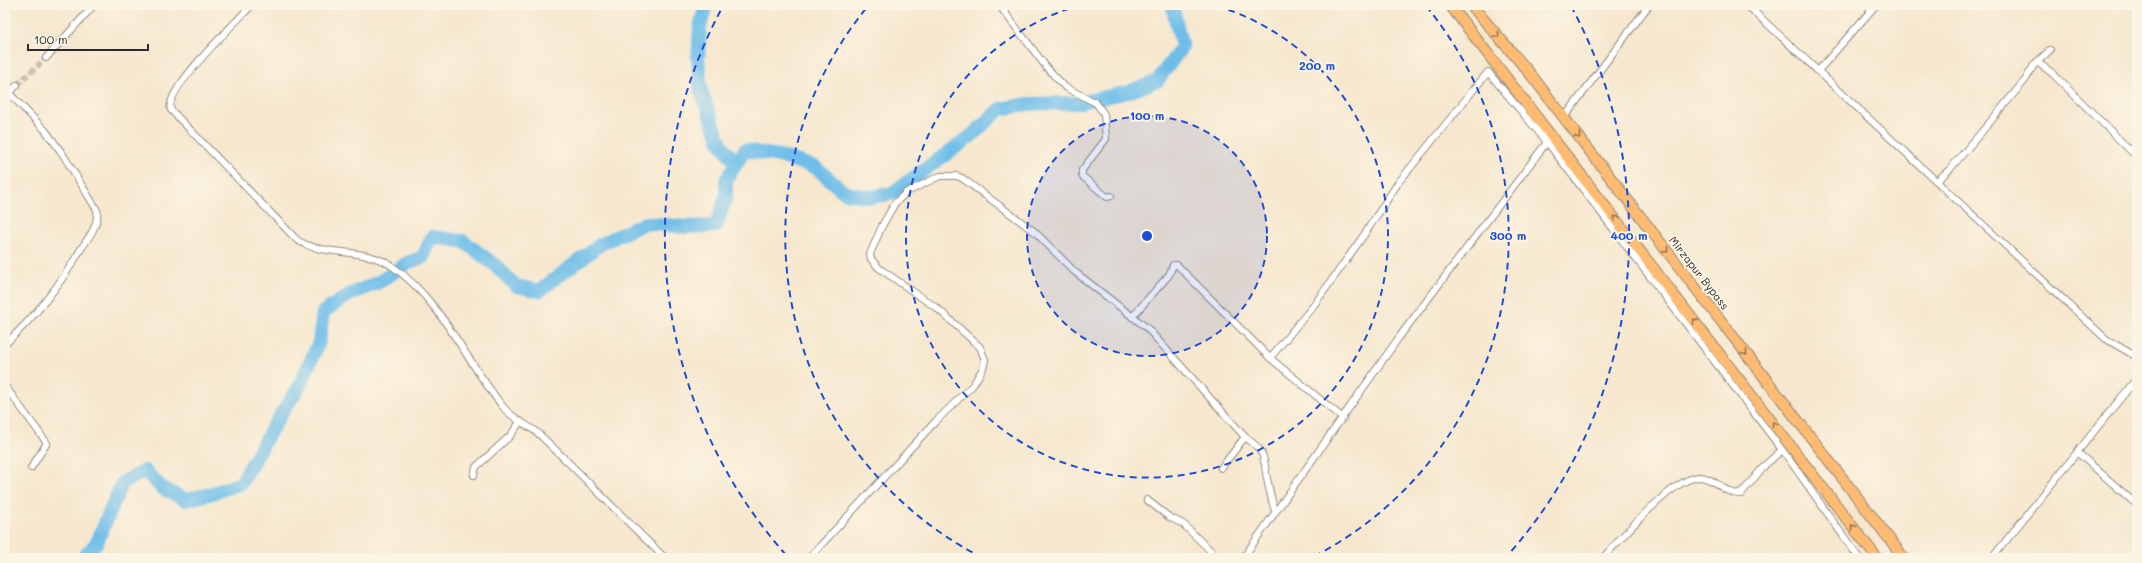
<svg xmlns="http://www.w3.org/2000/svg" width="2142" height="563" font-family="Mali,sans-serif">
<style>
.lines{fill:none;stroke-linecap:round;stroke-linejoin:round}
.river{stroke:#6ebee9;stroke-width:14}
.minor-tunnel{stroke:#cdc1ad;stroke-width:6;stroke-dasharray:6 3;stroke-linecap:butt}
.minor-casing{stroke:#90897c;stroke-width:8}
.trunk-casing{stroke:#90897c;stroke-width:12}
.minor{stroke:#fff;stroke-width:6}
.trunk{stroke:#ffbb71;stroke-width:10}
.oneway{stroke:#95734e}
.ring{fill:none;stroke:#1d4ed8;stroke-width:2;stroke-dasharray:7 5}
.labels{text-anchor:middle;stroke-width:4;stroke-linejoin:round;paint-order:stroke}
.street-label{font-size:11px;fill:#2b2b2b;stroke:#fcf5e5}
.centre{fill:#1d4ed8;stroke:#fcf5e5;stroke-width:2}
.ring-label{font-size:12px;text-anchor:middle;font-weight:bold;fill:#1d4ed8;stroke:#fcf5e5;stroke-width:4;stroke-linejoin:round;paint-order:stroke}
</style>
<rect width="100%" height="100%" fill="#fcf5e5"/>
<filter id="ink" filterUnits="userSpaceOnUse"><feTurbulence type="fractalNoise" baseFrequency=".025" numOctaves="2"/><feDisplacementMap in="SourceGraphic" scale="8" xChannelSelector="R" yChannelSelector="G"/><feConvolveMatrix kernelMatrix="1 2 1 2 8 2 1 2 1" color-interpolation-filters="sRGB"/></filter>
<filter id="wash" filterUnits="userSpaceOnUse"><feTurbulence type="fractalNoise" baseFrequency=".012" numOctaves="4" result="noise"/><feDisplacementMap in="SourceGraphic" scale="16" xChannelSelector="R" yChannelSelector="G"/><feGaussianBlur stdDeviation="0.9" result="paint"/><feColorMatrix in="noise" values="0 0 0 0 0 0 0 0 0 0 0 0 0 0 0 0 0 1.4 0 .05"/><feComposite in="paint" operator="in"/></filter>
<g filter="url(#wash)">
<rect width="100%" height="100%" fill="#f6e7ce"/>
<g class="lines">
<g class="river">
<path d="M706 5 700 27 698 58 701 91 721 144 736 163"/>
<path d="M83 558 97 542 122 483 145 471 162 488 186 500 213 493 241 483 274 425 299 387 319 342 323 312 349 295 381 281 407 263 423 257 432 237 463 241 495 265 516 286 539 291 601 244 645 223 686 227 716 226 726 197V180L745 150 779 156 815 167 845 193 870 197 891 194 971 136 1000 109 1028 104 1077 103 1128 92 1157 81 1182 47 1172 5"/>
</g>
</g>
</g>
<g filter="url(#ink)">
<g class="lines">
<path class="minor-tunnel" d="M17 85 46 58"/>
<defs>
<g id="minor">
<path d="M252 5C238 20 162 92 171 110L297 240C323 257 364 247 392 266 442 301 466 362 504 408 514 420 529 425 540 435 582 475 623 518 665 558"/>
<path d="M999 5 1047 68 1065 87 1096 103 1104 114 1106 139 1082 170V176L1107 197 1111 196"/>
<path d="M1747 5 2106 339 2137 357"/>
<path d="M46 58 94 5"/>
<path d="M2037 62 2052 73 2137 157"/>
<path d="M1818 71 1876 5"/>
<path d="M5 89 45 130 62 153 97 210C99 225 89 237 81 249 60 285 36 316 5 344"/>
<path d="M5 98 17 85"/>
<path d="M1564 118 1649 5"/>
<path d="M1937 181 1950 169 1990 122 2026 79 2034 65 2050 50"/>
<path d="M1132 317 1169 275 1173 265H1177L1270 358 1343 418"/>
<path d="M1270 358 1314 305 1364 235 1398 183 1488 72 1547 142 1786 455 1859 558"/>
<path d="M5 386 47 443 31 468"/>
<path d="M2077 452 2137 505"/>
<path d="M1221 468 1245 437"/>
<path d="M474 475 476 467 510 436 520 422"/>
<path d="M1147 500 1169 517 1183 524 1218 558"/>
<path d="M809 558 935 422 973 385 983 368 985 360 980 347 938 309 879 268 871 259 870 254 882 226 895 203 907 192 940 176H956L962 178 1035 232 1075 272 1147 328 1245 437C1269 454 1262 458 1268 483 1270 493 1272 502 1275 511"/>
<path d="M1243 558 1400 336 1547 142"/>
<path d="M1603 558C1620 539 1674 477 1699 477 1715 477 1725 495 1741 494L1765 465 1782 450"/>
<path d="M1992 558 2137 378"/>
</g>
<g id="trunk">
<path d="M1450 5 1877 558"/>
<path d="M1471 5 1528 71 1904 558"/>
</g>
</defs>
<use href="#minor" class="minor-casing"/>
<use href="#trunk" class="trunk-casing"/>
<use href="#minor" class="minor"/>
<use href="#trunk" class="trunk"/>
</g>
<defs><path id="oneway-chevron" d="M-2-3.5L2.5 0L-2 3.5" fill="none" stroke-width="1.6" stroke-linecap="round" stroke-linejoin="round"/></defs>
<g class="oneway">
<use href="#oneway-chevron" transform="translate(1497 35) rotate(49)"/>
<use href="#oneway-chevron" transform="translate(1578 136) rotate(52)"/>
<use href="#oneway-chevron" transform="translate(1616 218) rotate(-128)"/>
<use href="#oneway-chevron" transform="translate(1666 250) rotate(52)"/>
<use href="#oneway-chevron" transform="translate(1695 321) rotate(-127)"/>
<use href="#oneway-chevron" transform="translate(1745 353) rotate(52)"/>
<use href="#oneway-chevron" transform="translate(1774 424) rotate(-127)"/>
<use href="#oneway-chevron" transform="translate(1853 527) rotate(-128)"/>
</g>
</g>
<circle cx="1147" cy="236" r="120" fill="#1d4ed8" fill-opacity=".12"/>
<g class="ring">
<circle cx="1147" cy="236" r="120"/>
<path d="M1217 6A241 241 0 1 1 1077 6"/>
<path d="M983 558A361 361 0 0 1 868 6M1426 6A361 361 0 0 1 1311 558"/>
<path d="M786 555A482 482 0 0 1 723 6M1571 6A482 482 0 0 1 1508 555"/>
</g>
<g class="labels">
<g class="street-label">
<text transform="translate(1699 273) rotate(52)" y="4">Mirzapur Bypass</text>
</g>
</g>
<circle cx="1147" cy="236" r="6" class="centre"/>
<g class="ring-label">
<text x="1317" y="70">200 m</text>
<text x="1147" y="120">100 m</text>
<text x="1508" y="240">300 m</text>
<text x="1629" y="240">400 m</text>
</g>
<rect width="2142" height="563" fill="none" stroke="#fcf5e5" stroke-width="20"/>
<path d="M28 44v6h120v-6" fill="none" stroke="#2b2b2b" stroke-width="2"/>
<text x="34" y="44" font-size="12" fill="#2b2b2b" stroke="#fcf5e5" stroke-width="3" paint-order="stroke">100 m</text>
</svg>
